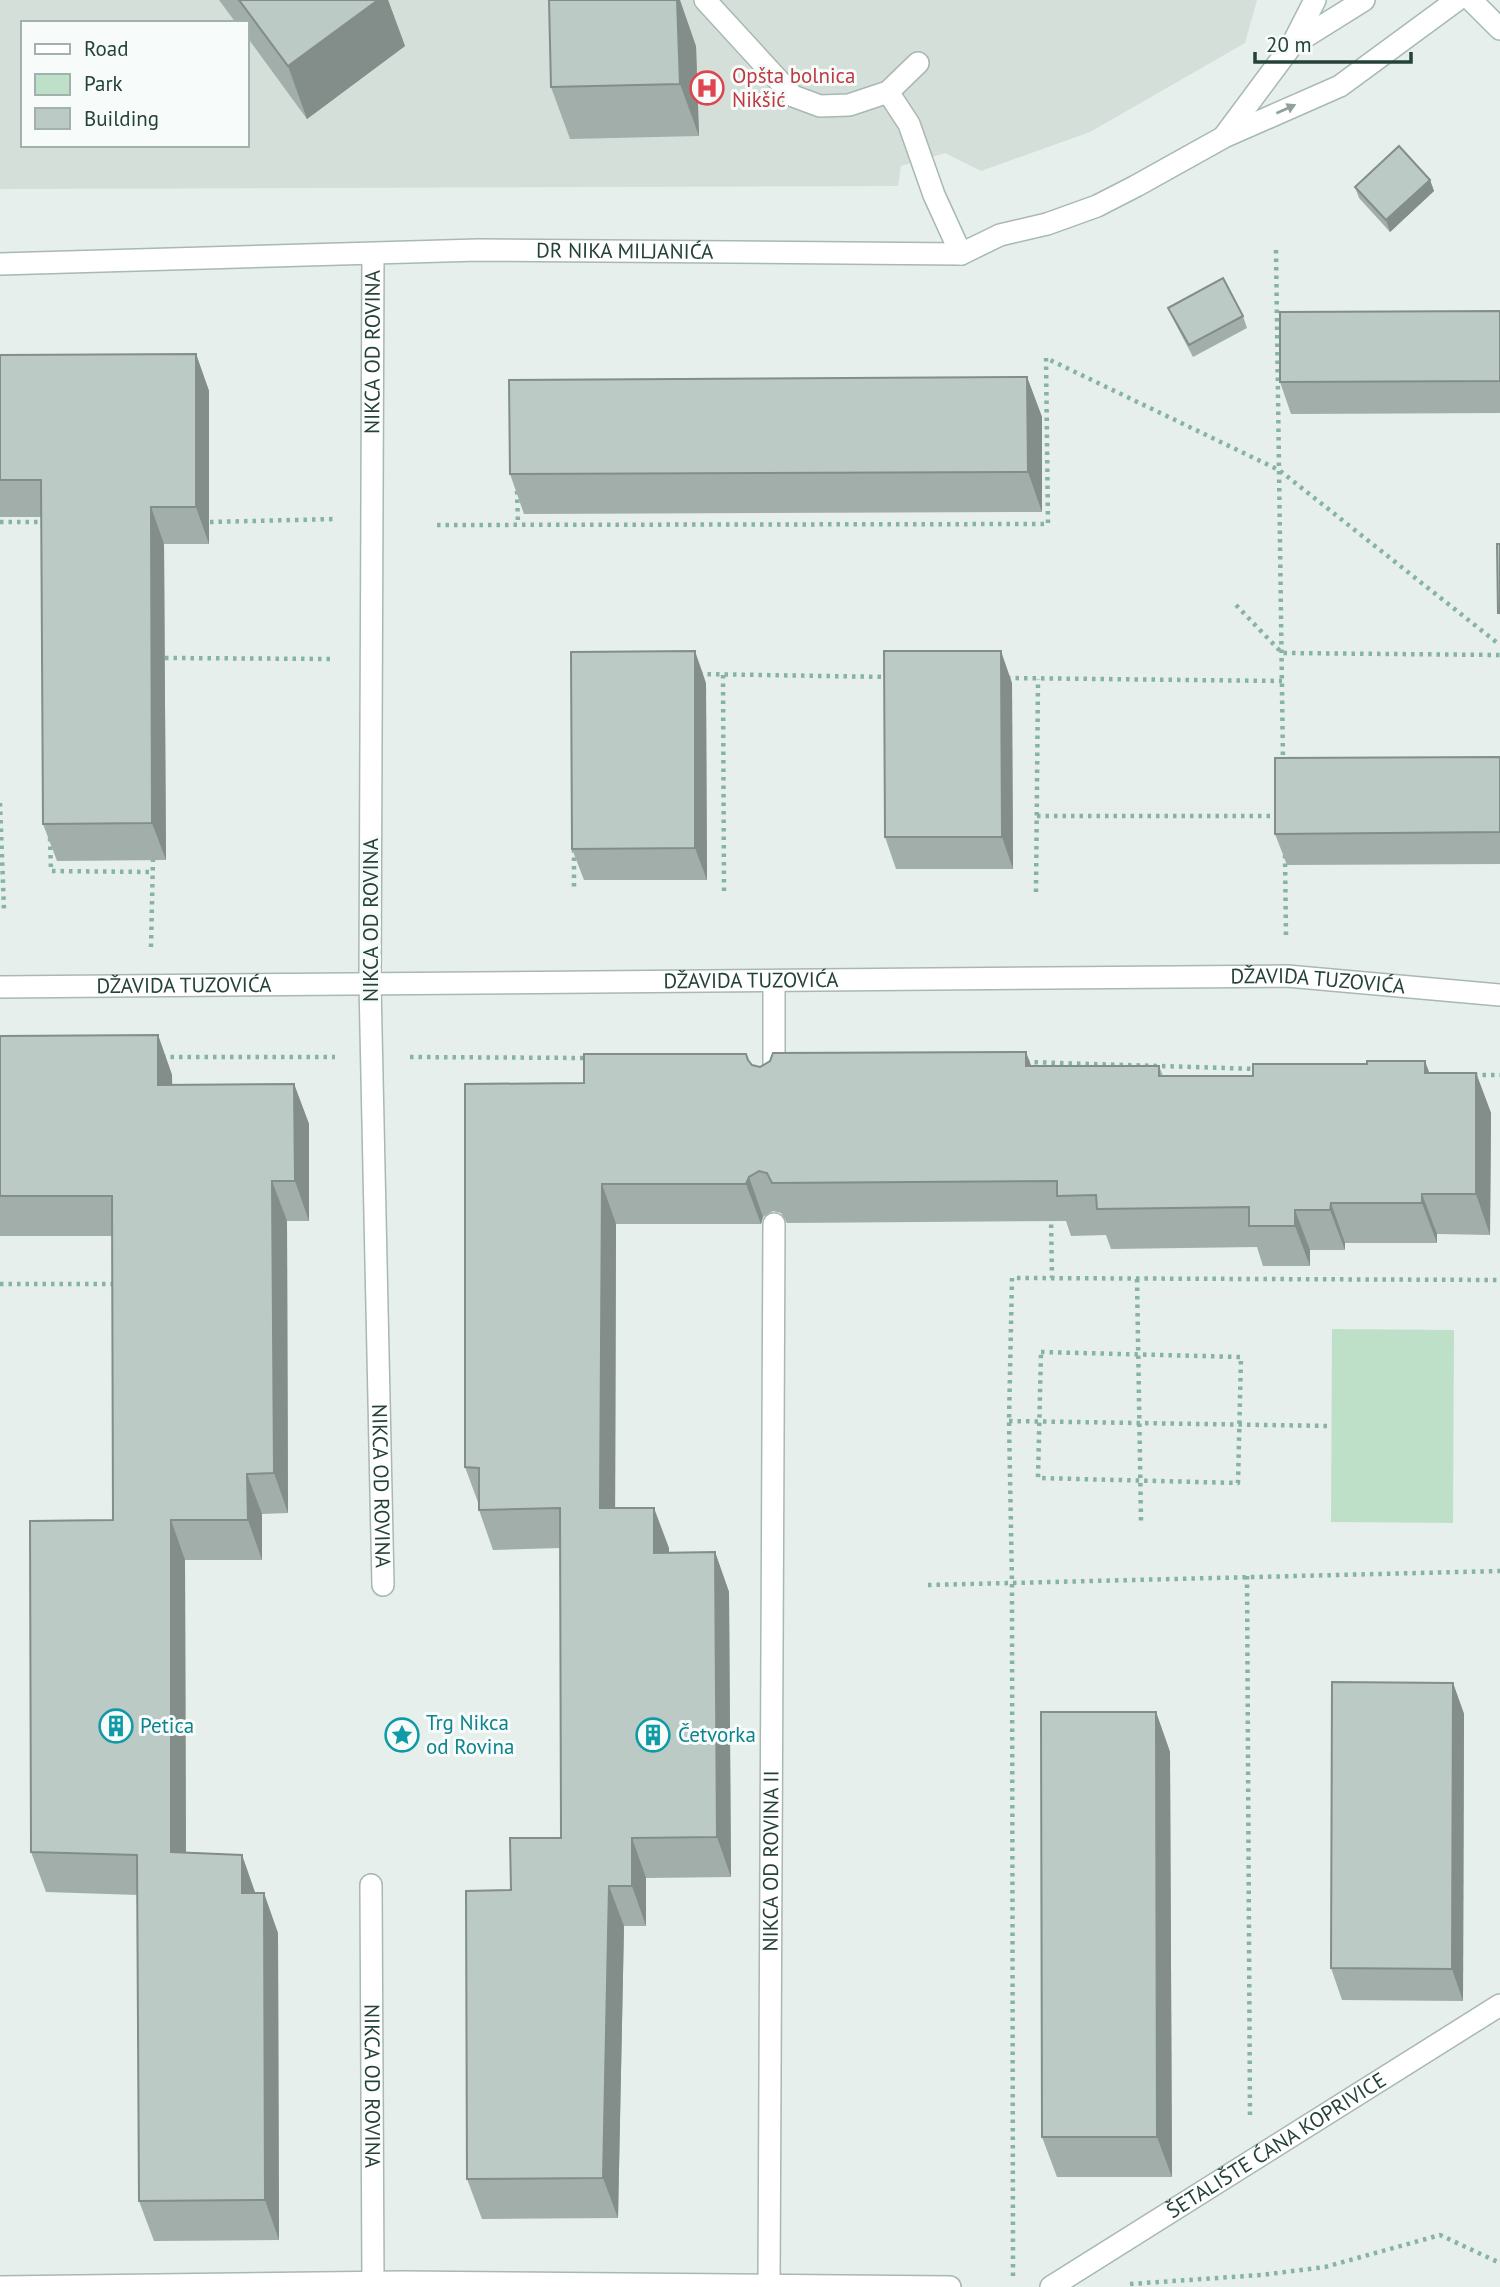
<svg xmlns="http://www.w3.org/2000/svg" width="1500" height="2287" font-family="'PT Sans',sans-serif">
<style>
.built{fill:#d4dfda;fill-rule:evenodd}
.green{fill:#bfe0c8}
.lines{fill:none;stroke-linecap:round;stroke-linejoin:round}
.service-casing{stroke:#a8b8b2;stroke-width:24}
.pedestrian-casing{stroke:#a8b8b2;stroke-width:24}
.minor-casing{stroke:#a8b8b2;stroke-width:24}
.tertiary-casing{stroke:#a8b8b2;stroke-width:24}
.secondary-casing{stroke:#a4bbb3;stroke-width:24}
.path{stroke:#86b3a5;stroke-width:4.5;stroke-dasharray:3.5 5;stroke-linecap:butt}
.service{stroke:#fff;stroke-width:21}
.pedestrian{stroke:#fff;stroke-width:21}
.minor{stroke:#fff;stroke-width:21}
.tertiary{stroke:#fff;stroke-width:21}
.secondary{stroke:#fff;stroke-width:21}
.wall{fill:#a1aea9}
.shaded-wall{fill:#838d89}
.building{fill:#bbcac4;stroke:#838d89;stroke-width:2}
.oneway{fill:#92a09c}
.labels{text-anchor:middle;stroke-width:6;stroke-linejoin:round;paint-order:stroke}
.health-label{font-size:21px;fill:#be3a42;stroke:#f7fbf9;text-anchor:start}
.street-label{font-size:21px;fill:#24423a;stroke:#f7fbf9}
.culture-label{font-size:21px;fill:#0d838f;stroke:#f7fbf9;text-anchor:start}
</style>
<rect width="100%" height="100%" fill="#e6efeb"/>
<path class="built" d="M0 0H1257L1245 43 1090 132 981 171 945 153 901 166 898 186 0 189ZM23 23H247V145H23Z"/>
<path class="green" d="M1332 1329 1454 1330 1453 1523 1331 1522Z"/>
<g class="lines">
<defs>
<g id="service">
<path d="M705 0 793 96 820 106 849 105 888 92 918 63"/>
<path d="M888 92 909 124 934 195 961 254"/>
</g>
<g id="pedestrian">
<path id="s1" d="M370 984 383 1585"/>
<path id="s2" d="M371 1885 373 2282 375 2287"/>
<path d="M0 2287 402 2282 950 2287"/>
<path id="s3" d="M1051 2287 1500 2005"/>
</g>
<g id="minor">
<path id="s4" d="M370 984 373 254"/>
<path id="s5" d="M0 987 1287 976 1500 995"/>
<path d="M774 1081V981"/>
<path id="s6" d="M769 2286 774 1224"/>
</g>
<g id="tertiary">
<path d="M1225 135 1292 45 1364 0"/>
<path id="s7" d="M0 264 478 250 961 254 1000 235 1047 224 1097 206 1136 186 1224 137 1340 86 1457 0"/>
</g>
<g id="secondary">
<path d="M1471 0 1500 29"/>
<path d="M1292 45 1315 0"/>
</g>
</defs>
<use href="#service" class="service-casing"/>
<use href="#pedestrian" class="pedestrian-casing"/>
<use href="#minor" class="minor-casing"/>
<use href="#tertiary" class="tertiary-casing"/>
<use href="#secondary" class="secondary-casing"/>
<g class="path">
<path d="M1276 250 1283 762"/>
<path d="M517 491 518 525"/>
<path d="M0 522H45"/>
<path d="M210 522 335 519"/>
<path d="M437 525 1048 524 1046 358 1279 470 1500 645"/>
<path d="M1236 605 1282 653 1500 655"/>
<path d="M165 658 334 659"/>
<path d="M699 674 889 677"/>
<path d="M723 675 724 891"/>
<path d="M1007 678 1282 681"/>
<path d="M0 803 4 910"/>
<path d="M1037 816H1280"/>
<path d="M50 838 51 871 153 872"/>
<path d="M574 849V890"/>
<path d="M1285 855 1286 937"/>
<path d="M1036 892 1038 679"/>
<path d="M151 947 153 860"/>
<path d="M162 1057H335"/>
<path d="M410 1057 587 1058"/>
<path d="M1026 1062 1259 1069"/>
<path d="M1474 1075H1500"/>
<path d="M1051 1216 1052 1278"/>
<path d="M1137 1279 1141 1521"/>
<path d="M0 1284H115"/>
<path d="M1041 1352 1241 1357 1238 1483 1038 1478Z"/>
<path d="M1009 1421 1331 1426"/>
<path d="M1247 1576 1250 2118"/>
<path d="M928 1585 1500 1571"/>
<path d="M1013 2276 1012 1583 1009 1421 1012 1278 1500 1280"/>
<path d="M1130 2284 1261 2275 1325 2267 1440 2235 1500 2263"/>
</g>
<use href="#service" class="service"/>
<use href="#pedestrian" class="pedestrian"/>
<use href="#minor" class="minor"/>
<use href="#tertiary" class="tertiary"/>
<use href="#secondary" class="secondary"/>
</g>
<g class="wall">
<path d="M219 0H388L405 46 307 119 247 37V23H236Z"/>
<path d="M696 46 699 136 570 139 551 87Z"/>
<path d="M1430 180 1434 191 1390 232 1359 198 1355 187Z"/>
<path d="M1168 308 1243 316 1247 328 1193 357 1173 319Z"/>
<path d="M1500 311V413L1291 414 1280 382Z"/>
<path d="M196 354 209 391V544H164L166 860 57 861 43 824 42 517H0V355Z"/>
<path d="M1027 377 1042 417V512L524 514 510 474Z"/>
<path d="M706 683 707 880H584L572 849Z"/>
<path d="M1012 683 1013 869H896L885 837Z"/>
<path d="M1500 757V864L1287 865 1275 834Z"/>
<path d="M158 1035 172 1075V1085L294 1084 309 1124V1221H287L288 1513 262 1514V1560H185L186 1852 242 1855 255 1893 278 1933 279 2240 154 2241 139 2201 138 1895 46 1892 31 1852 113 1520 112 1236H0V1036Z"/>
<path d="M749 1061 752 1065 760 1067 1159 1066 1163 1076H1253L1476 1073 1491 1113 1490 1235 1437 1234V1243H1345V1250H1310V1266H1263L1257 1247 1111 1249 1106 1235 1071 1236 1066 1221 787 1223 781 1213 773 1211 763 1217 761 1224H616L615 1508 669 1548V1553L715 1552 729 1592 731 1877 646 1878V1926H624L618 2218 482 2219 467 2179 511 1890 561 1838 560 1548 493 1550 479 1510V1505L465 1467 584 1083Z"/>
<path d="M1453 1683 1464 1714 1463 2001 1342 2000 1331 1968Z"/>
<path d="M1156 1712 1170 1752 1172 2177H1057L1042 2137Z"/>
</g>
<g class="shaded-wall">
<path d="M378 0H388L405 46 307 119 288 66Z"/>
<path d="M677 0H680L696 46 699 136 680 84Z"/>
<path d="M1430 180 1434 191 1390 232 1386 220Z"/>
<path d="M196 354 209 391V544L196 507Z"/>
<path d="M1027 377 1042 417V512L1028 472Z"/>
<path d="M151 507 164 544 166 860 152 823Z"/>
<path d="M695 651 706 683 707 880 695 848Z"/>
<path d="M1001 651 1012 683 1013 869 1002 837Z"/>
<path d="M158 1035 172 1075 173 1125 158 1085Z"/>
<path d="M1026 1052 1041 1092 1026 1066Z"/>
<path d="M1425 1061 1440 1101 1425 1073Z"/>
<path d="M1476 1073 1491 1113 1490 1235 1476 1194Z"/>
<path d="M294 1084 309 1124V1221L295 1181Z"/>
<path d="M749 1177 763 1217 761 1224 746 1184Z"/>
<path d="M272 1181 287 1221 288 1513 274 1473Z"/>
<path d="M602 1184 616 1224 615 1548 600 1508Z"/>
<path d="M1422 1194 1437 1234V1243L1422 1203Z"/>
<path d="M1331 1203 1345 1243V1250L1330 1210Z"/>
<path d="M1295 1210 1310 1250V1266L1295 1226Z"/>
<path d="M247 1474 262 1514V1560L248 1520Z"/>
<path d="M654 1508 669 1548V1593L654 1553Z"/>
<path d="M171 1520 185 1560 186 1892 171 1852Z"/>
<path d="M715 1552 729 1592 731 1877 717 1837Z"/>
<path d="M1453 1683 1464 1714 1463 2001 1452 1969Z"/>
<path d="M1156 1712 1170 1752 1172 2177 1157 2137Z"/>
<path d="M632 1838 646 1878V1926L632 1886Z"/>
<path d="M242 1855 256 1895 242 1893Z"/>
<path d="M609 1886 624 1926 618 2218 603 2178Z"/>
<path d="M264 1893 278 1933 279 2240 265 2200Z"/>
</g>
<g class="building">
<path d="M239 0H378L288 66Z"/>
<path d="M549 0H677L680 84 551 87Z"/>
<path d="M1399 146 1430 180 1386 220 1355 187Z"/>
<path d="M1223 278 1243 316 1189 345 1168 308Z"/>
<path d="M1500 311V381L1280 382V312Z"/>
<path d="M196 354V507H151L152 823 43 824 41 480H0V355Z"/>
<path d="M1027 377 1028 472 510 474 509 380Z"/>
<path d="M1497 544H1500V613H1498Z"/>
<path d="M695 651V848L572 849 571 652Z"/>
<path d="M884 651H1001L1002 837H885Z"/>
<path d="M1500 757V832L1275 834V758Z"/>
<path d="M158 1035V1085L294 1084 295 1181H272L274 1473 247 1474 248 1520H171V1852L242 1855V1893H264L265 2200 139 2201 137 1855 31 1852 30 1521 113 1520 112 1196H0V1036Z"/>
<path d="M1026 1052V1066H1159V1076H1253V1064H1367V1061H1425V1073H1476V1194H1422V1203H1331L1330 1210H1295V1226H1249V1207L1097 1209 1096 1195 1057 1196V1181L772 1183 767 1173 759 1171 749 1177 746 1184H602L600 1508H654V1553L715 1552 717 1837 632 1838V1886H609L603 2178 467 2179 466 1891 511 1890 510 1838H561L560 1508 479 1510V1468L465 1467V1084L584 1083V1054H746L748 1060 752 1065 760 1067 770 1061 773 1053Z"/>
<path d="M1332 1682 1453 1683 1452 1969 1331 1968Z"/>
<path d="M1041 1712H1156L1157 2137H1042Z"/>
</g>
<defs><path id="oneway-solid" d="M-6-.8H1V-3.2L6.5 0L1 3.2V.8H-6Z" transform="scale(1.75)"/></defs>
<use class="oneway" href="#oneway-solid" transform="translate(1286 109) rotate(-24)"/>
<defs>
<symbol id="hospital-ring" viewBox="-11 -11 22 22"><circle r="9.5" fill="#f7fbf9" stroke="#e0444e" stroke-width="1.5"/><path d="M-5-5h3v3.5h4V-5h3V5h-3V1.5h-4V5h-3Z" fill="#e0444e"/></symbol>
<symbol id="building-ring" viewBox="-11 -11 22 22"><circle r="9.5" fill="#f7fbf9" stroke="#0f9aa8" stroke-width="1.5"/><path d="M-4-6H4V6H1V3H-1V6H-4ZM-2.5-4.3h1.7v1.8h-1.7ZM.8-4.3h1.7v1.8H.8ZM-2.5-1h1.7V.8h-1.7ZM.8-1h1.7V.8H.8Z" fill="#0f9aa8"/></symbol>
<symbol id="sight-ring" viewBox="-11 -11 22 22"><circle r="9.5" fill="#f7fbf9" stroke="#0f9aa8" stroke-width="1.5"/><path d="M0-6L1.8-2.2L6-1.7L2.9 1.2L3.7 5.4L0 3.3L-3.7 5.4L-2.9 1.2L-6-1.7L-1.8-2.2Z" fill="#0f9aa8"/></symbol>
</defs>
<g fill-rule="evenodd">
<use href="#hospital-ring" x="688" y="69" width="38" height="38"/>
<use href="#building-ring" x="97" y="1707" width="38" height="38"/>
<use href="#sight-ring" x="383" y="1716" width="38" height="38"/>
<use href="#building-ring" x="634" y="1716" width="38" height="38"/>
</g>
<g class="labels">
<g class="health-label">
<text x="732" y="83">Opšta bolnica<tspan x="732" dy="24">Nikšić</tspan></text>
</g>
<g class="street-label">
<text dy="7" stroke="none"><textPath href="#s7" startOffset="625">DR NIKA MILJANIĆA</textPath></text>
<text dy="7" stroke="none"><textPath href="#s4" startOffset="632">NIKCA OD ROVINA</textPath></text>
<text transform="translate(371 920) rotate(-90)" y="7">NIKCA OD ROVINA</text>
<text dy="7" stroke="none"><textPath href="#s5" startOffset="751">DŽAVIDA TUZOVIĆA</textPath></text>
<text dy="7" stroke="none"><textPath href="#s5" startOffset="1318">DŽAVIDA TUZOVIĆA</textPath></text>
<text dy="7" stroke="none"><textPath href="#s5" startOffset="184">DŽAVIDA TUZOVIĆA</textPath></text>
<text dy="7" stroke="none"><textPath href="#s1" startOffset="502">NIKCA OD ROVINA</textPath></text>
<text dy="7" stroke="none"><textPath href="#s6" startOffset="425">NIKCA OD ROVINA II</textPath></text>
<text dy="7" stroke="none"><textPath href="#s2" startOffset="201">NIKCA OD ROVINA</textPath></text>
<text dy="7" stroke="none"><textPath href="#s3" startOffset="266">ŠETALIŠTE ĆANA KOPRIVICE</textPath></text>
</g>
<g class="culture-label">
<text x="426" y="1730">Trg Nikca<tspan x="426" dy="24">od Rovina</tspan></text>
<text x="140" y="1733">Petica</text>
<text x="678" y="1742">Četvorka</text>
</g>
</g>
<rect x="21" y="21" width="228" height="126" fill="#f7fbf9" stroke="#a3b1ad" stroke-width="2"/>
<rect x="35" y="44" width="35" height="10" fill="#ffffff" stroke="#a3b1ad" stroke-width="2"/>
<text x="84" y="56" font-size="21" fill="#24423a">Road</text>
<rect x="35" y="74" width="35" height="21" fill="#bfe0c8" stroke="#a3b1ad" stroke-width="2"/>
<text x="84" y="91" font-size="21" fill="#24423a">Park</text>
<rect x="35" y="108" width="35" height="21" fill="#bbcac4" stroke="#a3b1ad" stroke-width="2"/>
<text x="84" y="126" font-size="21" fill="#24423a">Building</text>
<path d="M1255 52v10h156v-10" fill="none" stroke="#24423a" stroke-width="3.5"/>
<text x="1266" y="52" font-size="21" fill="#24423a" stroke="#f7fbf9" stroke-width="5" paint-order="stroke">20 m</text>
</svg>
